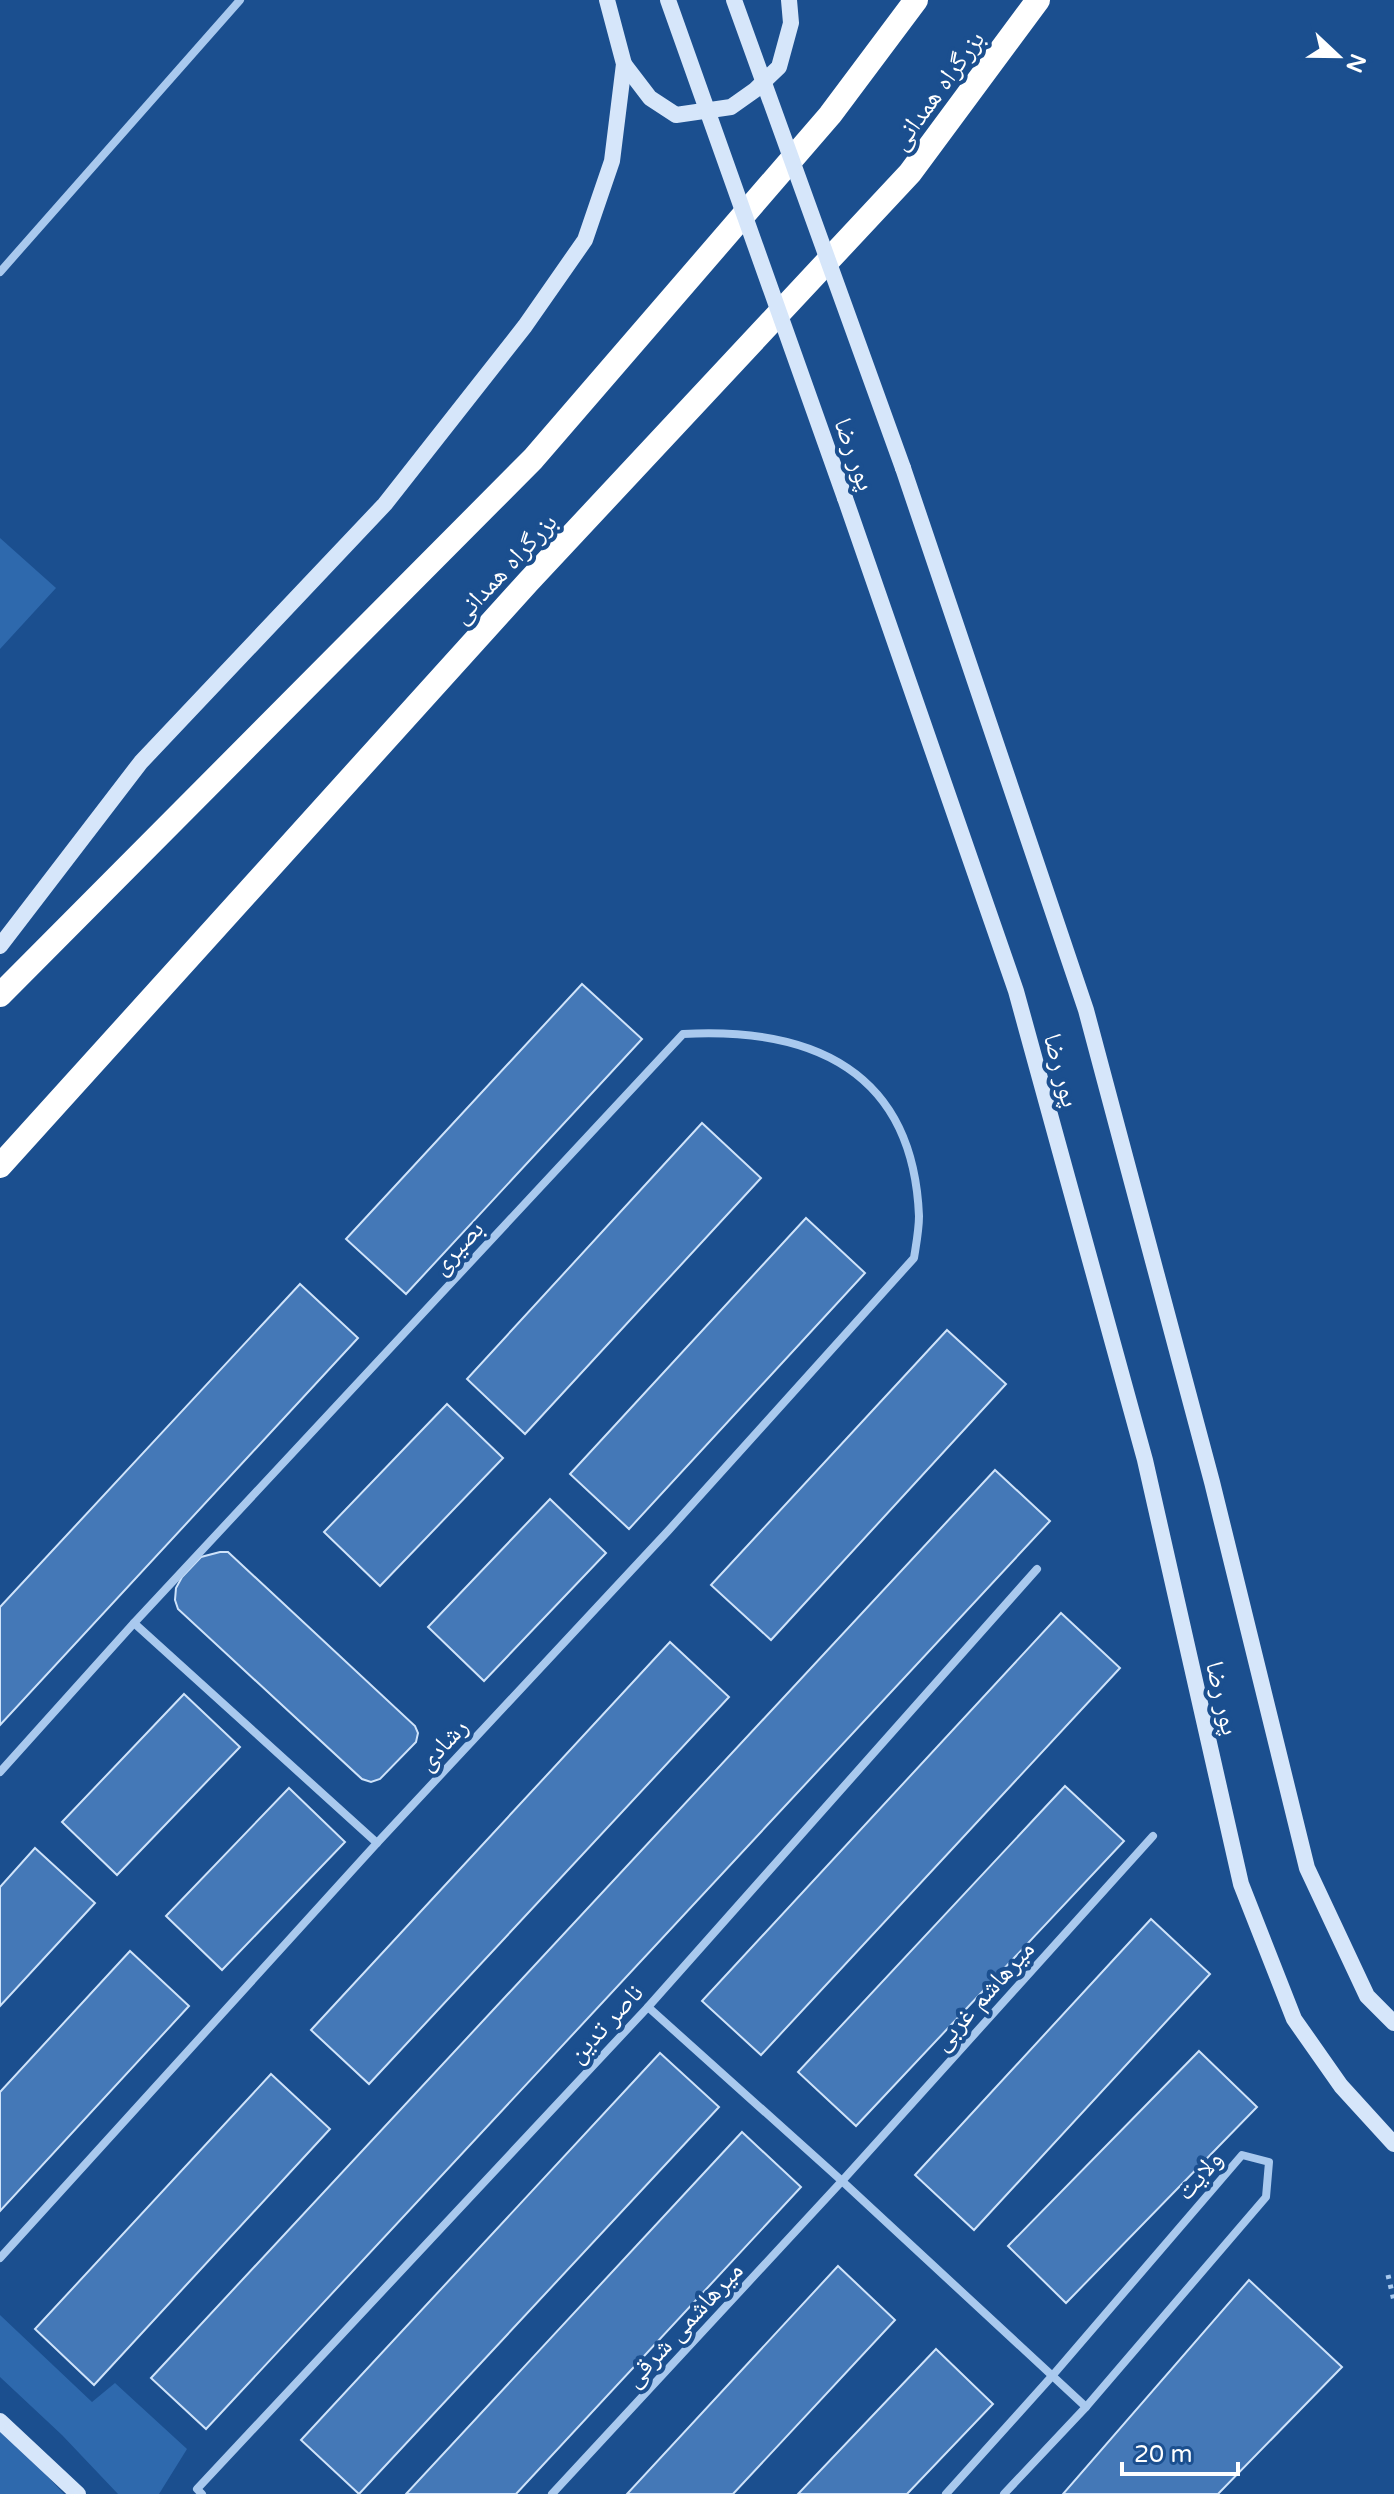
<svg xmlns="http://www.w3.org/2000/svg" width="1394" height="2494" font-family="'Varela Round','Noto Naskh Arabic',sans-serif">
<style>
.green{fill:#2e69ad}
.building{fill:#4478b7;stroke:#cfe3fa;stroke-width:2}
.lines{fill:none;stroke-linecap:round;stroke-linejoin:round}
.path{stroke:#a9c9ee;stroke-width:5;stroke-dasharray:4 6;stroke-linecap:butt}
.street{stroke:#a9c9ee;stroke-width:8}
.secondary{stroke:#d6e6fa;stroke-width:16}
.highway{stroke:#fff;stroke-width:24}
.secondary-bridge{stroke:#d6e6fa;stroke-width:16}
.labels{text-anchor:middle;stroke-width:8;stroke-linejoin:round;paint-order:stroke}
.street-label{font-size:26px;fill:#fff;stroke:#1b4f8f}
</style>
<rect width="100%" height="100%" fill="#1b4f8f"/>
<g class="green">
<path d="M0 538 56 588 0 649Z"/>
<path d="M0 2315 92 2402 115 2383 187 2449 159 2494H118L62 2435 0 2377Z"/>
<path d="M0 2428 20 2447 64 2494H0Z"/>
</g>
<g class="building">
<path d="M582 984 642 1039 406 1294 346 1239Z"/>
<path d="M702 1123 761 1178 525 1434 467 1379Z"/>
<path d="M806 1218 865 1273 629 1529 570 1474Z"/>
<path d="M300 1284 358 1338 0 1725V1607Z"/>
<path d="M947 1330 1006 1384 771 1640 711 1585Z"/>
<path d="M447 1404 503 1458 380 1586 324 1532Z"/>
<path d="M995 1470 1050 1521 206 2429 151 2378Z"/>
<path d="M550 1499 606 1553 484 1681 428 1627Z"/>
<path d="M220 1552H228L415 1726 418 1733 416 1742 380 1779 371 1782 362 1779 178 1609 175 1600 176 1588 182 1577 201 1557Z"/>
<path d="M1061 1613 1120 1668 761 2055 702 2001Z"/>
<path d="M670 1642 729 1697 369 2084 311 2030Z"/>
<path d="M184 1694 240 1747 117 1875 62 1822Z"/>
<path d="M1065 1786 1124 1841 856 2126 798 2072Z"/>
<path d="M289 1788 345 1842 222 1970 166 1916Z"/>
<path d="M35 1848 95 1903 0 2006V1887Z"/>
<path d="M1151 1919 1210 1974 974 2230 915 2175Z"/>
<path d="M130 1951 189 2006 0 2211V2092Z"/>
<path d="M1199 2051 1257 2107 1066 2303 1008 2246Z"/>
<path d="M660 2053 719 2107 359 2494 301 2440Z"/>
<path d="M271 2074 330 2129 94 2385 35 2329Z"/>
<path d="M742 2132 801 2187 516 2494H406Z"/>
<path d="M838 2266 895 2320 733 2494H627Z"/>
<path d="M1249 2280 1342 2367 1218 2494H1063Z"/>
<path d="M936 2349 993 2404 907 2494H798Z"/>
</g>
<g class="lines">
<path class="path" d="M1388 2275 1394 2301"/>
<g class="street">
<path d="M0 272 240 0"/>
<path d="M134 1623 377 1843"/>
<path d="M0 1772 134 1623 683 1034C813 1027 913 1071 919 1216 919 1230 916 1245 914 1258L668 1531 377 1843 0 2258"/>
<path d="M648 2007 842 2181 1086 2407"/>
<path d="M202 2494 197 2489 648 2007 1037 1569"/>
<path d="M552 2494 842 2181 1153 1836"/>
<path d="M946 2494 1053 2375 1242 2155 1269 2162 1266 2197 1086 2407 1004 2494"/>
</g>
<g class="secondary">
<path d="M624 64 650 98 676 115 731 107 755 90 779 67 791 23 789 0"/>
<path d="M903 468 1086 1010 1212 1482 1307 1868 1367 1996 1394 2023"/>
<path d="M845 498 1016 991 1145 1460 1241 1884 1294 2019 1341 2086 1394 2144"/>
<path d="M0 946 141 762 385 504 525 326 585 240 612 161 624 64 607 0"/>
<path d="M0 2421 78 2494"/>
</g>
<g class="highway">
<path d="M0 995 533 459 830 115 916 0"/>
<path d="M0 1166 528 582 910 173 1038 0"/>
</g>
<g class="secondary-bridge">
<path d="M668 0 845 498"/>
<path d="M734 0 903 468"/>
</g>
</g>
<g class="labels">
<g class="street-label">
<text transform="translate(937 90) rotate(-54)" y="9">بزرگراه همدانی</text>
<text transform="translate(855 454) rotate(70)" y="9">پور رضا</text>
<text transform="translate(504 568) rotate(-47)" y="9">بزرگراه همدانی</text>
<text transform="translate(1062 1070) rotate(75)" y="9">پور رضا</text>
<text transform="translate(457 1247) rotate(-47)" y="9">بصیری</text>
<text transform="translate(1223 1698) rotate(77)" y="9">پور رضا</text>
<text transform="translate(442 1744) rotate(-47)" y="9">رشادی</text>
<text transform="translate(983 1995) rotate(-48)" y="9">میرهاشم غربی</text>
<text transform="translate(605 2023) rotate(-47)" y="9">ناصر تدین</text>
<text transform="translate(1199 2175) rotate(-49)" y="9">ولایت</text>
<text transform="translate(683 2324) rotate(-47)" y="9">میرهاشمی شرقی</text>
</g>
</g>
<g transform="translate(1338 56) rotate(112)" stroke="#1b4f8f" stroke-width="6" paint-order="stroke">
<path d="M0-6L14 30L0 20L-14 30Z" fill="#ffffff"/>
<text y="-12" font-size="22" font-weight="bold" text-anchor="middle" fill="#ffffff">N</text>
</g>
<path d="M1122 2462v12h116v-12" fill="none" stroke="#ffffff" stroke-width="4"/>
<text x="1134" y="2462" font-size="24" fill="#ffffff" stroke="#1b4f8f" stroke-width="6" paint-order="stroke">20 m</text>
</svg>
